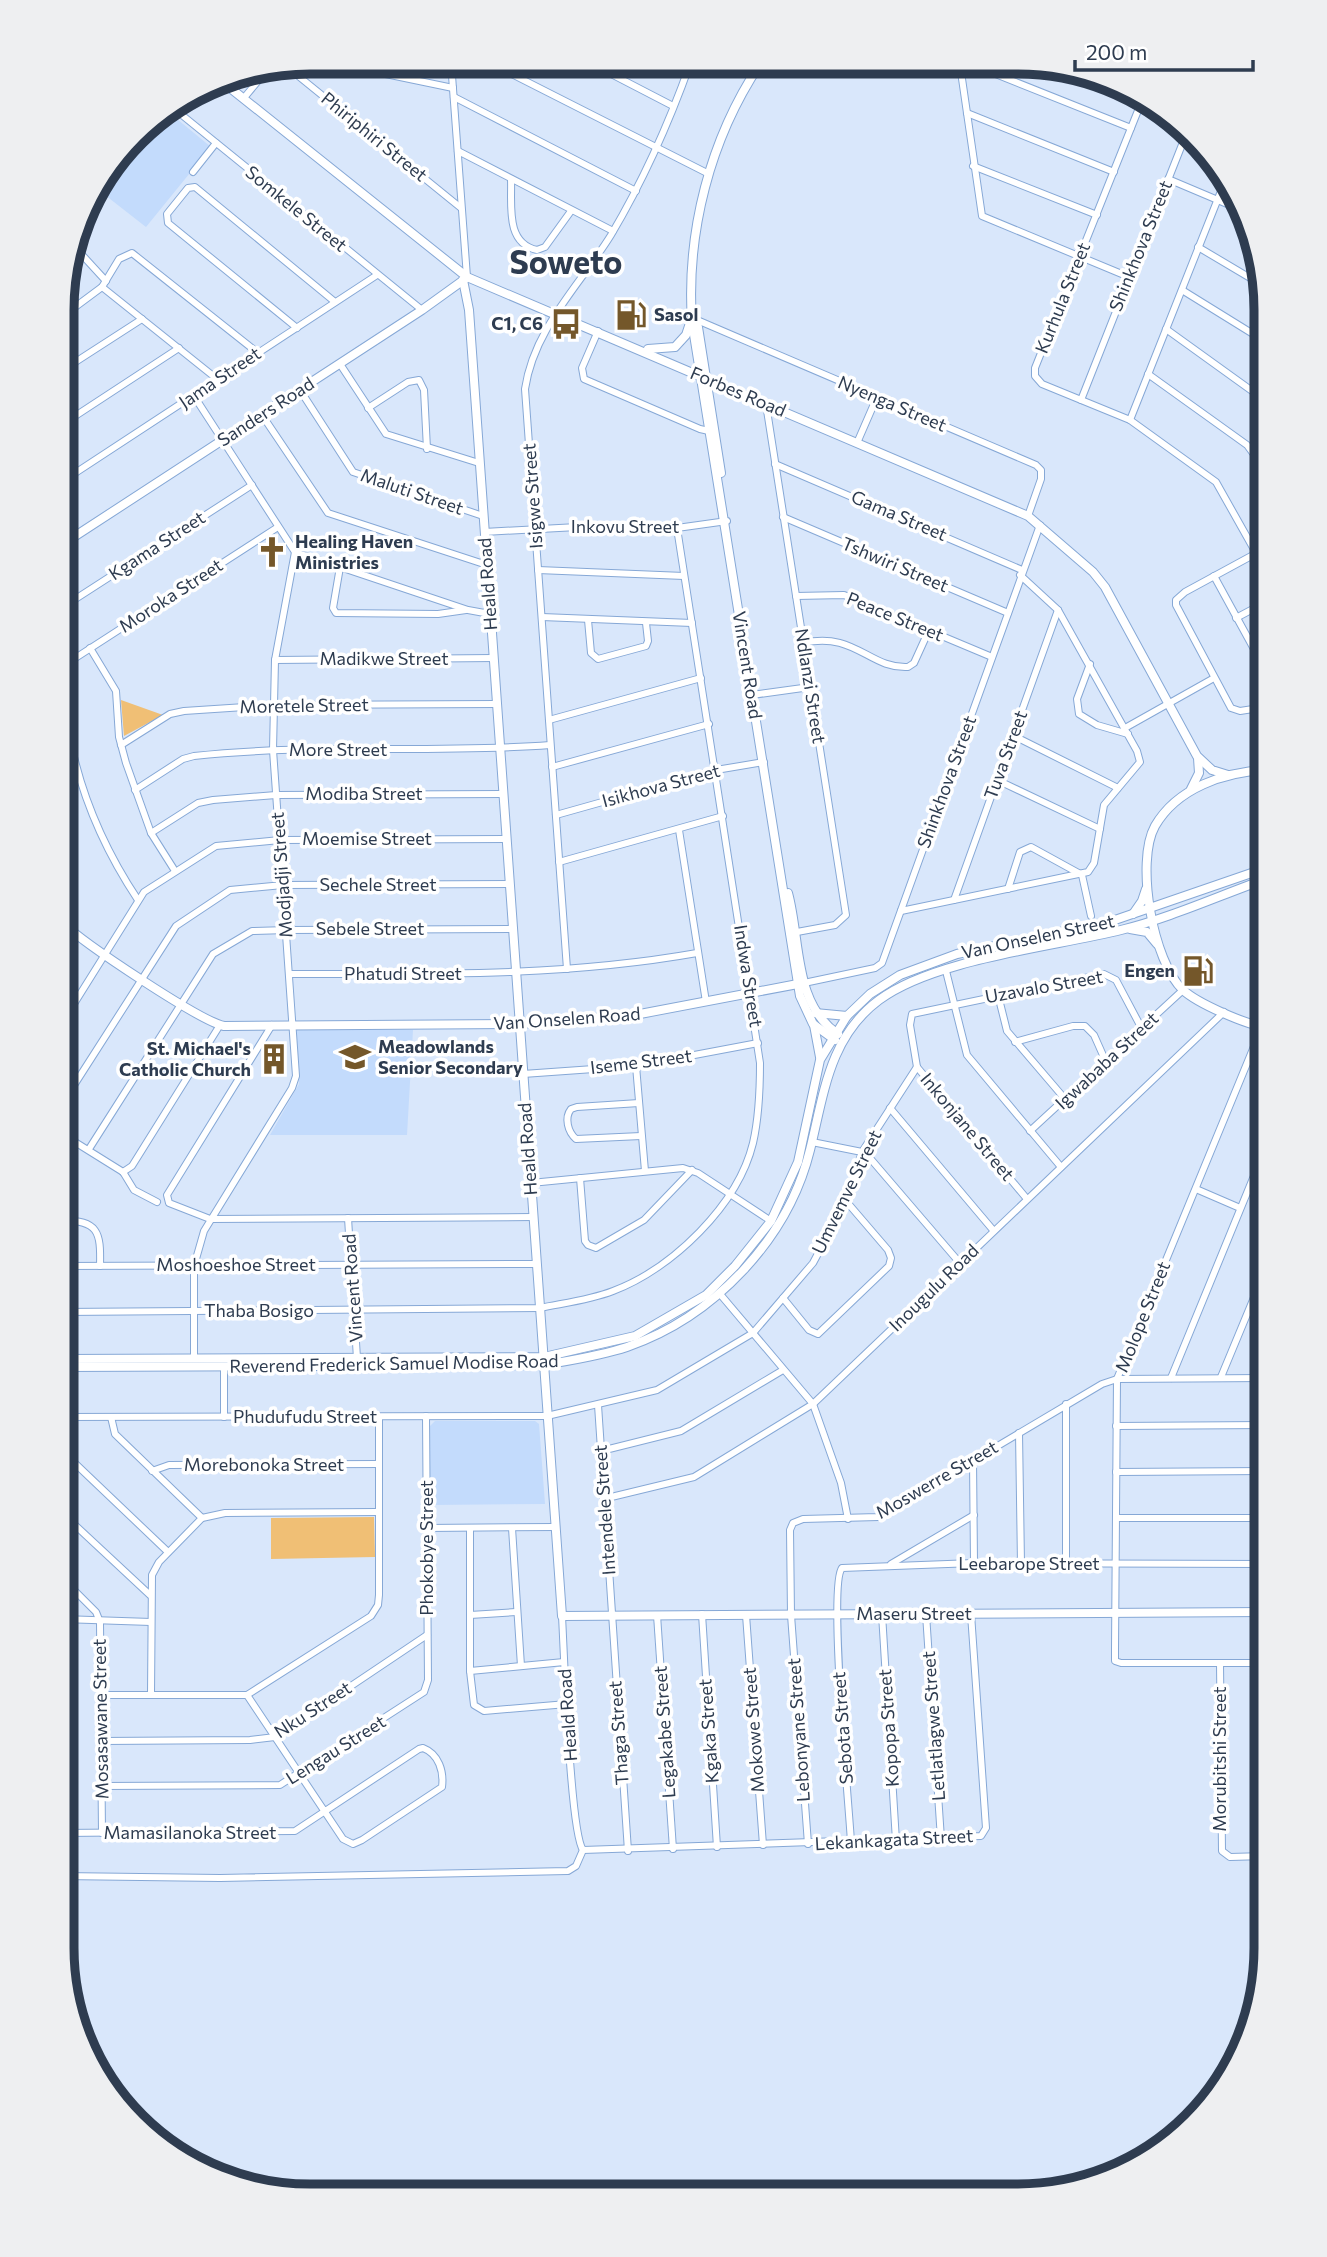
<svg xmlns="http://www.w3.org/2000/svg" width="1327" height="2257" font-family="Commissioner,sans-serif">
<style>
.built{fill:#c3dbfc}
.green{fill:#f0bf75}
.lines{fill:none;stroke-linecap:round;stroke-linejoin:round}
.street-casing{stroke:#86a8d6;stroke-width:8}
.secondary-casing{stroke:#86a8d6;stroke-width:10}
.street{stroke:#fff;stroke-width:6}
.secondary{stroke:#fff;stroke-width:8}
.labels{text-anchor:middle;stroke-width:7;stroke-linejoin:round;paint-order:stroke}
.street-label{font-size:18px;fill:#2e3c50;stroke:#fff}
.poi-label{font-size:18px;font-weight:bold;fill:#2e3c50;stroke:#fff;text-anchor:start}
.town-label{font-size:32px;font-weight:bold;fill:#2e3c50;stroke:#fff}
.rim{fill:none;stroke:#2e3c50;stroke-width:9}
</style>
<rect width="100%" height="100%" fill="#d9e7fb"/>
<g class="built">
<path d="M166 110 211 147 146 227 96 188 146 123Z"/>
<path d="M296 1029 413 1030 407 1135H270L299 1084Z"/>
<path d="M435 1421H535L539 1424 545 1504 430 1505V1426Z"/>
</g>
<g class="green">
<path d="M121 700 163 715 124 736Z"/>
<path d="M374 1517 375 1557 271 1559V1518Z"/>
</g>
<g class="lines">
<defs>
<g id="street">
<path d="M323 61 453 88"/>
<path d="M451 62 467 277"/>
<path d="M488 62 709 174"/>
<path d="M590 63 673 106"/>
<path d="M960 65 982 216 1129 277"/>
<path d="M973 65 1131 128"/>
<path d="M286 66 461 208"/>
<path d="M1006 66 1007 78"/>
<path d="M454 97 636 191"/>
<path d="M243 99 268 69"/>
<path d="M1141 103 1035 368V376L1042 384 1130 420 1216 482 1256 553"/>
<path d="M172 107 422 310"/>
<path d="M967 113 1114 172"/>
<path d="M458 151 613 231"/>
<path d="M973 166 1097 215"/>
<path d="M193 172 216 143"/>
<path d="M511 179C512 205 505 243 537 250L545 247 571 211"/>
<path d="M1168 179 1239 209"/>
<path d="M73 245 106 281"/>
<path d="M1198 247 1262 285"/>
<path d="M102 287 217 379"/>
<path d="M1182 290 1266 342"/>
<path d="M63 316 102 287 119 259 132 253 258 353"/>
<path d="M697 320 1036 465 1041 470V479L1028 516"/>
<path d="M297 328 168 223 167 214 188 188 195 187 335 302"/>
<path d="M1166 329 1266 401"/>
<path d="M598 331 582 368 584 379 700 429 709 431"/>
<path d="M340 364 386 434 479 463"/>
<path d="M63 370 142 319"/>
<path d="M1148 374 1247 445 1266 471"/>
<path d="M300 390 353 472 483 516"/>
<path d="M194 396 295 552 275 660 273 750 296 1076 292 1088 204 1231 194 1266V1359"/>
<path d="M1081 400 1187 132"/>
<path d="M766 404 846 915 835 925 797 932"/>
<path d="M368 408 408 382 419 380 424 390 427 449"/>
<path d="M262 415 328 513 487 565"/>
<path d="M1130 420 1223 186"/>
<path d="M63 424 179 348"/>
<path d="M857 443 877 397"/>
<path d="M775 464 1022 570"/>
<path d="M63 481 377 275"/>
<path d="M783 517 1008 613"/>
<path d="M484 532 596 526 677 528 727 521"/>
<path d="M295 552 468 610 490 614"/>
<path d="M340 567 333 608 336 613 438 614 466 610"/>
<path d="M538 570 684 576"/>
<path d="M1214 576 1266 671"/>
<path d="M796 596 844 595 992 657"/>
<path d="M63 607 252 485"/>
<path d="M542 617 692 623"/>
<path d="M1236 618 1266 602"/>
<path d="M588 620 591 653 598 659 646 646 648 641 646 623"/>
<path d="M803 643C855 631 869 669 908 667L914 663 929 630"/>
<path d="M90 648 116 691 119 737 126 763 151 833 175 871"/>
<path d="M275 660 494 658"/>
<path d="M1090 664 1077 699 1079 714 1097 725 1128 734"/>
<path d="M63 666 278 527"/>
<path d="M63 693C73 713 69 735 74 757 87 810 108 855 138 900"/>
<path d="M752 695 810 687"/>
<path d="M1266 707 1240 711 1231 708 1176 605V600L1185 592 1266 548"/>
<path d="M549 720 701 678"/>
<path d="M1125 728 1214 678"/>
<path d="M1014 736 1118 788"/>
<path d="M121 745 170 714 184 711 274 705 497 704"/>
<path d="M552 767 709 724"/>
<path d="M997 780 1100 829"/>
<path d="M135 790 183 759 194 756C312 743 432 754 550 745"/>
<path d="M556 815 716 770 764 762"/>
<path d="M679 830 706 1002"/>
<path d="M151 833 198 803 213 800 276 795 503 794"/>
<path d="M559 862 723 816"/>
<path d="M1008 889 1020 852 1031 847 1082 875 1091 916"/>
<path d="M954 900 1058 610"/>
<path d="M901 911 1088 872 1094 863 1104 805 1140 762 1137 751 1058 610 1020 575"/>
<path d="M63 937 68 929"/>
<path d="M567 969 525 389C534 328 580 285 611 235 643 181 669 123 690 64"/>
<path d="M946 971 967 1055 1061 1167"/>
<path d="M289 974C426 974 562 977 697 953"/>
<path d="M804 983 875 968 882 963 1040 525"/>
<path d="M998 995 1007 1031 1065 1099"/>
<path d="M62 1023 144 892 216 846 280 840 506 839"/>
<path d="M272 1025 167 1195 169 1203 210 1219 533 1217"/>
<path d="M1262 1027 1117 1379 1115 1650V1661L1121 1663H1265"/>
<path d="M1015 1042 1073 1026H1085L1094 1035 1106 1062"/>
<path d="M636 1066 645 1171"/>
<path d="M523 1074 636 1066 758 1043"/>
<path d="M639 1103 577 1107 571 1109C564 1118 568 1132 576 1139L641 1136"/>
<path d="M62 1104 176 926 230 890 283 885 509 884"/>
<path d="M890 1108 993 1230"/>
<path d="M1030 1131 1183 990"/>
<path d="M62 1134 123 1172"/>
<path d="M812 1142 862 1152 869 1157 959 1262"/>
<path d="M89 1149 213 954 252 931 287 930 513 929"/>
<path d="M123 1172 132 1166 220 1025"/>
<path d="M123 1172 134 1190 157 1202"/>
<path d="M580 1178 585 1241 588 1245 596 1248 644 1220 692 1170"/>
<path d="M531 1183 683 1168 698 1173 771 1221"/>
<path d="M1196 1189 1240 1208"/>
<path d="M1027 1199 917 1067 910 1025 912 1014 1104 974 1116 980 1142 1029"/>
<path d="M348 1218 357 1358"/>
<path d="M62 1220C98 1221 101 1231 100 1266"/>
<path d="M62 1266 537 1264"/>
<path d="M720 1294 813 1404 841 1483 848 1519"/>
<path d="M783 1298 809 1330 818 1334 889 1266 891 1258 888 1250 846 1201"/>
<path d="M62 1312 540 1308C564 1303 590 1300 613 1291 672 1269 738 1205 753 1143 759 1117 760 1089 760 1063L677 528"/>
<path d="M1221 1377 1265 1271"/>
<path d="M1171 1378 1265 1149"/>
<path d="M1066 1404V1564"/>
<path d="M598 1405 628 1851"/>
<path d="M62 1417 547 1416 657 1390 753 1333 813 1263 846 1201 862 1152 917 1067"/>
<path d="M111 1417 115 1434 202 1518"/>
<path d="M224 1417V1367"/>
<path d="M1116 1426 1265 1425"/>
<path d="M1019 1433 1021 1564"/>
<path d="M62 1451 168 1552"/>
<path d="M601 1451 681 1431 783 1370"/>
<path d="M973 1460 974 1563"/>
<path d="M152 1471 169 1465 379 1464"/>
<path d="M1116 1472 1265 1471"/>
<path d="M603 1499 694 1477 813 1404 1224 1012"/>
<path d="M62 1513 150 1595"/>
<path d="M1117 1518H1265"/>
<path d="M1263 1518 1264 1612"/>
<path d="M426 1528 556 1527"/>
<path d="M512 1528 521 1666"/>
<path d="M470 1529V1671L474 1705 484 1711 567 1704"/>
<path d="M891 1564 974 1515"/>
<path d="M62 1578 96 1612 100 1622 102 1833"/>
<path d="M702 1614 717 1847"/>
<path d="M882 1614 896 1841"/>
<path d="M926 1614 941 1839"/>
<path d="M470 1615 516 1612"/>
<path d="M657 1615 673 1849"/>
<path d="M746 1615 763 1845"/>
<path d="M562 1616C564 1651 570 1832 583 1850"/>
<path d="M62 1619 151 1622"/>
<path d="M1220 1663 1222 1851 1230 1857 1265 1856"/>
<path d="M470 1671 564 1662"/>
<path d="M151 1694 152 1575 159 1562 202 1518 225 1513 378 1512"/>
<path d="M102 1695H247L371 1616 378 1605 379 1595V1417"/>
<path d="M101 1741 250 1740 275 1737 427 1635"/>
<path d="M101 1786 280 1785 424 1692 428 1680 426 1416"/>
<path d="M61 1833 295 1831 419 1749 423 1748C439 1754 444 1772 442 1787L362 1840 353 1844 343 1839C311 1791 279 1743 247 1695"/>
<path d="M851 1842C849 1806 828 1584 842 1568L974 1563 1265 1564"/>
<path d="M808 1844 791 1615 790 1530 793 1523 803 1519 878 1517 1102 1384 1117 1379 1265 1378"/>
<path d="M583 1850 981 1836 986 1828 971 1614"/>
<path d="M61 1876 220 1878 568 1871 576 1866 583 1850"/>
</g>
<g id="secondary">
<path d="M760 64C710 139 686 232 692 322L800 996 813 1024 835 1040"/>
<path d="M219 79 467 277 1028 516 1093 572 1105 587 1197 756 1212 770 1228 775"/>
<path d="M463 280 469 310 562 1616 1265 1612"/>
<path d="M698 327 721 473"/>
<path d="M648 349 675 347 686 335 690 323"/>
<path d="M63 544 422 310 465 279"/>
<path d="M1191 789 1199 773 1198 758"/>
<path d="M788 893C801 941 793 1004 838 1034"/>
<path d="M1133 914 1142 901 1146 889"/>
<path d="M63 923C83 943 200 1021 224 1026L520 1024 640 1014 803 983"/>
<path d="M1130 929 1147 932 1157 944"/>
<path d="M815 1013 847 1016"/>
<path d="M814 1025 820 1057"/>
<path d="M1266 1027C1246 1025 1197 1003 1183 990 1153 962 1135 862 1155 826 1177 788 1224 772 1266 770"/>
<path d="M62 1359 544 1357 635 1336 706 1295 735 1266 771 1221 798 1162 820 1060 847 1016 870 994 900 975 957 954 1112 921 1266 868"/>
<path d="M62 1367 544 1365C572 1360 600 1356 627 1347 714 1317 788 1239 810 1150 824 1094 829 1037 879 1000 934 959 1053 947 1121 930 1170 918 1218 896 1266 879"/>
</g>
</defs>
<use href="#street" class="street-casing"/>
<use href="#secondary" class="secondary-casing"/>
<use href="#street" class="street"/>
<use href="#secondary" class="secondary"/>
</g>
<defs>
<symbol id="fuel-bare" viewBox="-9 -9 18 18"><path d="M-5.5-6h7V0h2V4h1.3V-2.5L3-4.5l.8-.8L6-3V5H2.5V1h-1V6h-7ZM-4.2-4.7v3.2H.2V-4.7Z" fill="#74572a" stroke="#fff" stroke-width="2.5" paint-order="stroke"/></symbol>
<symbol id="bus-bare" viewBox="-9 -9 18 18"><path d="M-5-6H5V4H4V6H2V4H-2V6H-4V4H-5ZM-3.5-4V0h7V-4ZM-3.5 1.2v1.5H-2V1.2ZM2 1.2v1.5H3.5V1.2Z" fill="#74572a" stroke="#fff" stroke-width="2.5" paint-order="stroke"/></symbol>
<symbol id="church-bare" viewBox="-9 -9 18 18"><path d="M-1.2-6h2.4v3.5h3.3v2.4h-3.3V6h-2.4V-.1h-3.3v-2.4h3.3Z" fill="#74572a" stroke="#fff" stroke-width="2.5" paint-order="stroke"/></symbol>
<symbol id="school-bare" viewBox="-9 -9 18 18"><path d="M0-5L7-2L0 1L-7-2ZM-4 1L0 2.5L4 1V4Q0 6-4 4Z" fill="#74572a" stroke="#fff" stroke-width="2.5" paint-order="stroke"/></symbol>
<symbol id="building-bare" viewBox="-9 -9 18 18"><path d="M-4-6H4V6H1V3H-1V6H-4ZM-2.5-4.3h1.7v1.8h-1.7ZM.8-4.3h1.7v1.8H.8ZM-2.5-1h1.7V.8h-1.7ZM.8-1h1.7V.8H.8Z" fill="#74572a" stroke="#fff" stroke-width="2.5" paint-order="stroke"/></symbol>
</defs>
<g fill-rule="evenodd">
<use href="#fuel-bare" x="609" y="293" width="44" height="44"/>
<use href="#bus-bare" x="544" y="302" width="44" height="44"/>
<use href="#church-bare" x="250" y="530" width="44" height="44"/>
<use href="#fuel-bare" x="1176" y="949" width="44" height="44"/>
<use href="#school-bare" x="333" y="1035" width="44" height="44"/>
<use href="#building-bare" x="252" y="1037" width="44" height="44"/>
</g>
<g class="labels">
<g class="street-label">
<text transform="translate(374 137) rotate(39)" y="6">Phiriphiri Street</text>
<text transform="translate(296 209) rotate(39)" y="6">Somkele Street</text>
<text transform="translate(1141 246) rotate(-68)" y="6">Shinkhova Street</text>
<text transform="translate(1063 298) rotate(-68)" y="6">Kurhula Street</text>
<text transform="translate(220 378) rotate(-34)" y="6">Jama Street</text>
<text transform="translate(738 392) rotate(23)" y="6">Forbes Road</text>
<text transform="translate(892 404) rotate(23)" y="6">Nyenga Street</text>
<text transform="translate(266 412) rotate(-33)" y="6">Sanders Road</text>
<text transform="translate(412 492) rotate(19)" y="6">Maluti Street</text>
<text transform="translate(533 496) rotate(-94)" y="6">Isigwe Street</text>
<text transform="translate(899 516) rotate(23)" y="6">Gama Street</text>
<text x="625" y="533">Inkovu Street</text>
<text transform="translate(157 546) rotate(-33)" y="6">Kgama Street</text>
<text transform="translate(895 565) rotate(23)" y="6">Tshwiri Street</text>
<text transform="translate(488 584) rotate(-94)" y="6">Heald Road</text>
<text transform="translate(171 596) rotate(-33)" y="6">Moroka Street</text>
<text transform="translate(895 617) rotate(22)" y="6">Peace Street</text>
<text x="384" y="665">Madikwe Street</text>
<text transform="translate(747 665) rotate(81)" y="6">Vincent Road</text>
<text transform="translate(810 686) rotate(81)" y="6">Ndlanzi Street</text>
<text transform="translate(304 706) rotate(-1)" y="6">Moretele Street</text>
<text x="338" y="756">More Street</text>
<text transform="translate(1006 755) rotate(-70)" y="6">Tuva Street</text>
<text transform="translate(947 782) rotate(-70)" y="6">Shinkhova Street</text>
<text transform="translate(661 786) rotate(-15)" y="6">Isikhova Street</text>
<text x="364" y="800">Modiba Street</text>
<text x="367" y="845">Moemise Street</text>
<text transform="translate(282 875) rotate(-94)" y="6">Modjadji Street</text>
<text x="378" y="891">Sechele Street</text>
<text x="370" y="935">Sebele Street</text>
<text transform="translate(1038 937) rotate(-12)" y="6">Van Onselen Street</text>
<text x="403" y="980">Phatudi Street</text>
<text transform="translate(748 976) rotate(81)" y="6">Indwa Street</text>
<text transform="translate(1044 987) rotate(-10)" y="6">Uzavalo Street</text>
<text transform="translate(567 1019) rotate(-4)" y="6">Van Onselen Road</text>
<text transform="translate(1107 1061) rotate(-43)" y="6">Igwababa Street</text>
<text transform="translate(641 1062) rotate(-7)" y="6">Iseme Street</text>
<text transform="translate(967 1127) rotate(50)" y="6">Inkonjane Street</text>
<text transform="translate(528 1149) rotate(-94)" y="6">Heald Road</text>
<text transform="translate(847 1192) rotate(-64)" y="6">Umvemve Street</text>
<text x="236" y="1271">Moshoeshoe Street</text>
<text transform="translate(353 1288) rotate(-94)" y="6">Vincent Road</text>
<text transform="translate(934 1288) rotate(-44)" y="6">Inougulu Road</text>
<text x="259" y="1317">Thaba Bosigo</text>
<text transform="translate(1143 1317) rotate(-68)" y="6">Molope Street</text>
<text transform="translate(394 1364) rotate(-1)" y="6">Reverend Frederick Samuel Modise Road</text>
<text x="305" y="1423">Phudufudu Street</text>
<text x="264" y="1471">Morebonoka Street</text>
<text transform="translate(937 1480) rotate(-30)" y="6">Moswerre Street</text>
<text transform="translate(605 1510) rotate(-94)" y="6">Intendele Street</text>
<text transform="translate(427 1548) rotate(-90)" y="6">Phokobye Street</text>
<text x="1029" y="1570">Leebarope Street</text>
<text x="914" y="1620">Maseru Street</text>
<text transform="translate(313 1710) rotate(-33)" y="6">Nku Street</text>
<text transform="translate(568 1715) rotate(-94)" y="6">Heald Road</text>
<text transform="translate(101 1719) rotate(-91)" y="6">Mosasawane Street</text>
<text transform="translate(934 1726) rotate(-94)" y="6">Letlatlagwe Street</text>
<text transform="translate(843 1728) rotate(-94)" y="6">Sebota Street</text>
<text transform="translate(889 1728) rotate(-94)" y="6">Kopopa Street</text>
<text transform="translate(754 1730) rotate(-94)" y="6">Mokowe Street</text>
<text transform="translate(799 1730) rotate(-94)" y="6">Lebonyane Street</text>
<text transform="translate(709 1731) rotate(-94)" y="6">Kgaka Street</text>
<text transform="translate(665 1732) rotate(-94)" y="6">Legakabe Street</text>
<text transform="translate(619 1733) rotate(-94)" y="6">Thaga Street</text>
<text transform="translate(336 1750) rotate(-32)" y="6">Lengau Street</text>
<text transform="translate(1220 1759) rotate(-90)" y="6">Morubitshi Street</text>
<text x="190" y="1839">Mamasilanoka Street</text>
<text transform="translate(894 1840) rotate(-3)" y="6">Lekankagata Street</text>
</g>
<g class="poi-label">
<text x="654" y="321">Sasol</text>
<text x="543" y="330" text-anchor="end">C1, C6</text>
<text x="295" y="548">Healing Haven<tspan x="295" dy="21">Ministries</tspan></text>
<text x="1175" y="977" text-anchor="end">Engen</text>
<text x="378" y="1053">Meadowlands<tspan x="378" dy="21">Senior Secondary</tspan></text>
<text x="251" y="1055" text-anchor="end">St. Michael's<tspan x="251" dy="21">Catholic Church</tspan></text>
</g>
<g class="town-label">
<text x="566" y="274">Soweto</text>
</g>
</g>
<path d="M0 0H1327V2257H0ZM310 74H1018A236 236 0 0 1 1254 310V1948A236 236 0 0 1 1018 2184H310A236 236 0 0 1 74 1948V310A236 236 0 0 1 310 74Z" fill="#eeeff1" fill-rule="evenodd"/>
<path class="rim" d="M310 74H1018A236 236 0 0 1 1254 310V1948A236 236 0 0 1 1018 2184H310A236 236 0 0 1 74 1948V310A236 236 0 0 1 310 74Z"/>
<path d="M1075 60v10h178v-10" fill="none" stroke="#2e3c50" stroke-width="3.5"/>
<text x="1086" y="60" font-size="21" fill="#2e3c50" stroke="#ffffff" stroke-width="5" paint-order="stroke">200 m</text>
</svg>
